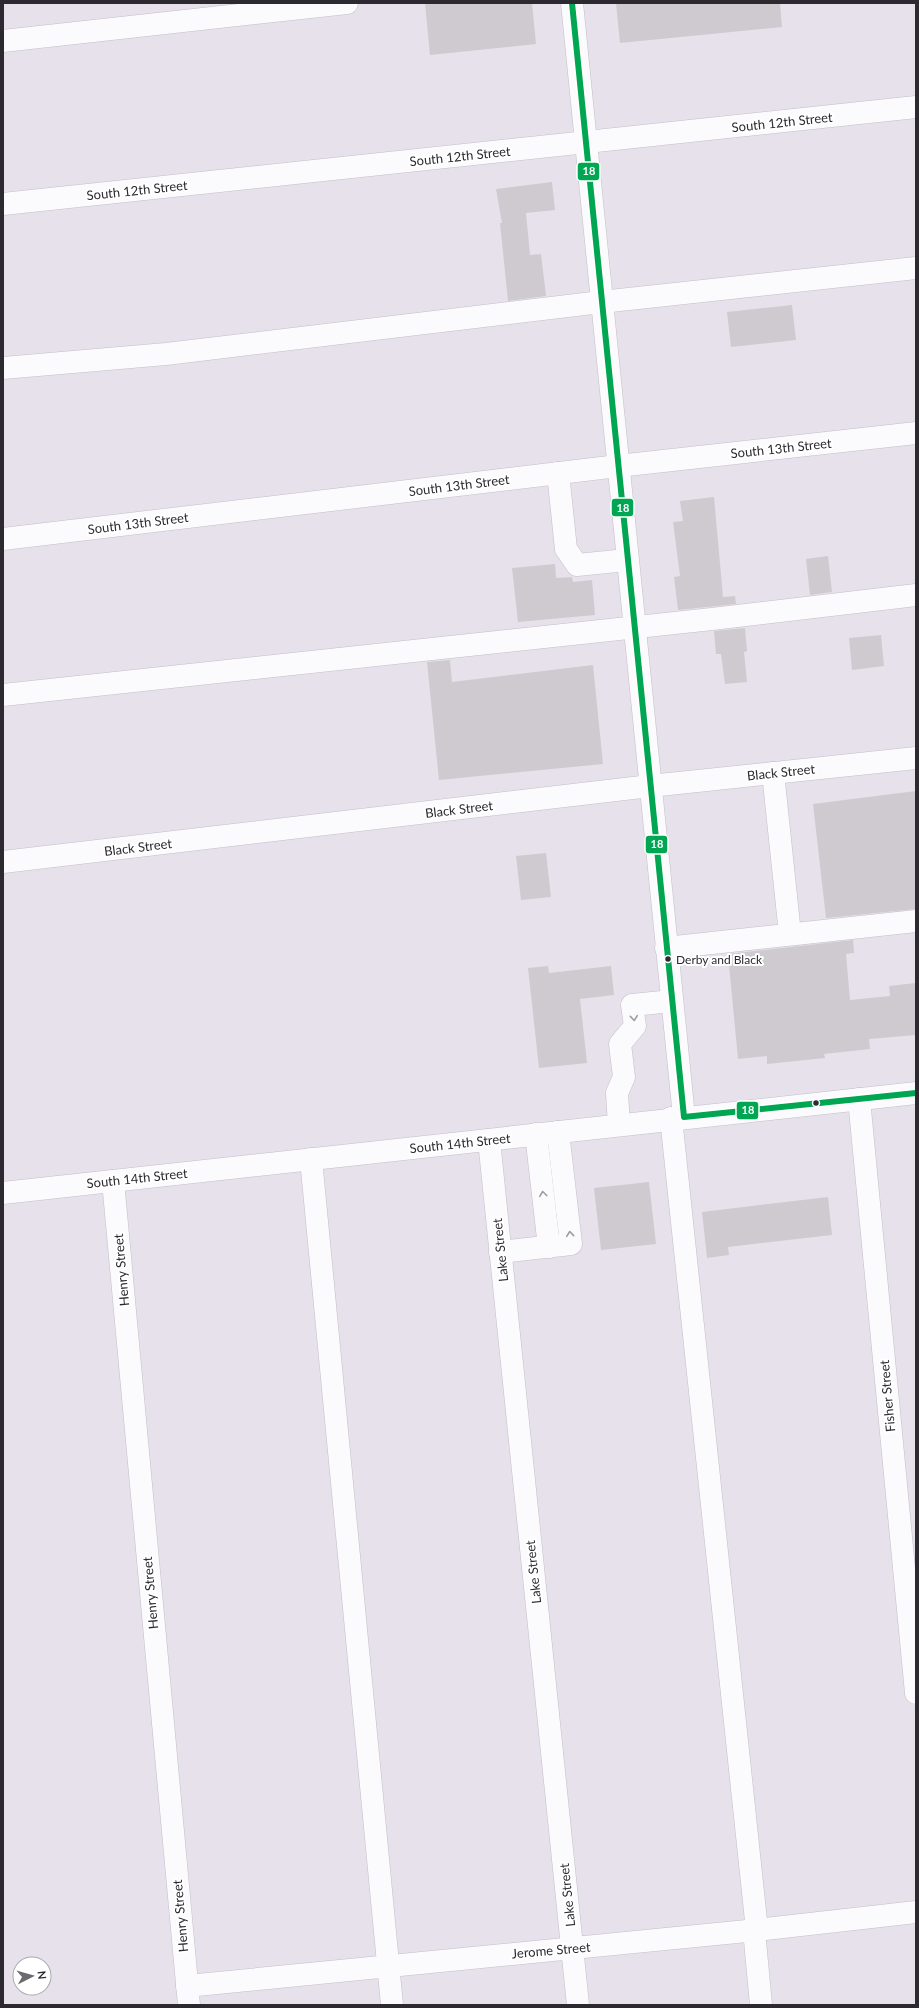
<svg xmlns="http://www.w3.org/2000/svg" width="919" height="2008" font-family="Lato,sans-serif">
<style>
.building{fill:#cfcad0}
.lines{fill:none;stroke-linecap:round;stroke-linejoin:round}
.minor-casing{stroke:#c3bfc7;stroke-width:23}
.major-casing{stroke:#c3bfc7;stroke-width:23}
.minor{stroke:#fbfafc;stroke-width:22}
.major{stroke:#fbfafc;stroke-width:22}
.bus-1-casing{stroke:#fff;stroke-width:9}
.bus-1{stroke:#00a651;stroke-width:6}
.oneway{stroke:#9e9ca0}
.bus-dot{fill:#2c2930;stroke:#fff;stroke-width:1.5}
.labels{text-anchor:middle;stroke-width:4;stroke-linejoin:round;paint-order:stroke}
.bus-label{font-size:12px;fill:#2c2930;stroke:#fff;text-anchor:start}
.street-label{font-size:13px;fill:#2c2930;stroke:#fff}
.line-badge{stroke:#fff;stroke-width:1.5}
.badge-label{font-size:11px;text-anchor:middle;font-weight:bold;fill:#fff}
</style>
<rect width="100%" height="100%" fill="#e6e1eb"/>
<g class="building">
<path d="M425 3H532L536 44 430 55Z"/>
<path d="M616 3H780L782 27 620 43Z"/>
<path d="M552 182 555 210 526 213 530 255 541 254 546 296 508 301 500 223H502L496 189Z"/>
<path d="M792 305 796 340 731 347 727 312Z"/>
<path d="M714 497 723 597 735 596 736 604 678 610 674 577 680 576 673 522 683 521 680 501Z"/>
<path d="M828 556 832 592 810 595 806 559Z"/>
<path d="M555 564 556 578 572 577 573 582 592 580 595 615 518 622 512 568Z"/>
<path d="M745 628 747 651 744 652 747 682 725 684 721 654H716L714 631Z"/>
<path d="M881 635 884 666 852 670 849 638Z"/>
<path d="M450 660 452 682 593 665 603 764 439 780 427 662Z"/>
<path d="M916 791V909L826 918 813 804Z"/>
<path d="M546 853 551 897 521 900 516 856Z"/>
<path d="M853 940 854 953 846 954 850 1000 890 996 889 986 916 983V1035L869 1039 870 1049 824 1054 825 1058 767 1064V1056L738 1059 728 954Z"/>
<path d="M548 966 549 973 611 966 614 995 580 999 587 1063 539 1068 528 968Z"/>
<path d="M649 1182 656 1244 601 1250 594 1188Z"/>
<path d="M828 1197 832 1235 728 1247 729 1255 707 1258 702 1212Z"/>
</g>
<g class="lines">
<defs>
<g id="minor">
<path d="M3 41 347 3"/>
<path d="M3 204 916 107"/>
<path d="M3 368 166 354 601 302 916 268"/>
<path d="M558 473 566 549 577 565 627 560"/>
<path d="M3 539 618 466 916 433"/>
<path d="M3 695 712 619 916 595"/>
<path d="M773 773 790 934"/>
<path d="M3 862 650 786 916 758"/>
<path d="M666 948 916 921"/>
<path d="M859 1099 916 1693"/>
<path d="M671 1118 757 1930"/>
<path d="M619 1125 617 1093 624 1077 620 1044 635 1026 632 1005 672 1001"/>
<path d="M536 1134 549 1247"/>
<path d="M489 1140 578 2005"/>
<path d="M311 1159 392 2005"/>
<path d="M113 1181 189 2005"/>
<path d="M500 1252 571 1244 558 1132"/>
<path d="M754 1930 761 2005"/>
<path d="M187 1986 757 1930 916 1912"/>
</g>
<g id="major">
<path d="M572 3 684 1117"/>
<path d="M3 1193 916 1093"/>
</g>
</defs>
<use href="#minor" class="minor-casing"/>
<use href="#major" class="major-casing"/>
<use href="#minor" class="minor"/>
<use href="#major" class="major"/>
<defs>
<path id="bus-1" d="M572 3 684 1117 916 1093"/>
</defs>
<use href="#bus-1" class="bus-1-casing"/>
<use href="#bus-1" class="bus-1"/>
</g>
<defs><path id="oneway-chevron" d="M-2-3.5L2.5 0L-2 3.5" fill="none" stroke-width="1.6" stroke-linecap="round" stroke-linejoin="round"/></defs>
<g class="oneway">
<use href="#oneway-chevron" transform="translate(634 1018) rotate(84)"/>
<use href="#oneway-chevron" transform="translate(543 1194) rotate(-97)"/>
<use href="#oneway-chevron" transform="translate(570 1234) rotate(-96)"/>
</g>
<g class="bus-dot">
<circle cx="668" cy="959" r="3.5"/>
<circle cx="816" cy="1103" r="3.5"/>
</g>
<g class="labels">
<g class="bus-label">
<text x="676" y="964">Derby and Black</text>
</g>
<g class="street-label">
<text transform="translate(782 122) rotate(-6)" y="5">South 12th Street</text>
<text transform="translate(460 156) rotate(-6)" y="5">South 12th Street</text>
<text transform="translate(137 190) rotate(-6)" y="5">South 12th Street</text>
<text transform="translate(781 448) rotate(-6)" y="5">South 13th Street</text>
<text transform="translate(459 485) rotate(-7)" y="5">South 13th Street</text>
<text transform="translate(138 523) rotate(-7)" y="5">South 13th Street</text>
<text transform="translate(781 772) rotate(-6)" y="5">Black Street</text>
<text transform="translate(459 809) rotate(-7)" y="5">Black Street</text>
<text transform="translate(138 847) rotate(-7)" y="5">Black Street</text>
<text transform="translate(460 1143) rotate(-6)" y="5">South 14th Street</text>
<text transform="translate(137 1178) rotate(-6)" y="5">South 14th Street</text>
<text transform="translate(500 1250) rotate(-96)" y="5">Lake Street</text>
<text transform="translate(121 1270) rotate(-95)" y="5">Henry Street</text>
<text transform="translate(887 1396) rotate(-95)" y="5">Fisher Street</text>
<text transform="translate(533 1572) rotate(-96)" y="5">Lake Street</text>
<text transform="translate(150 1593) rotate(-95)" y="5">Henry Street</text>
<text transform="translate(567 1895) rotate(-96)" y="5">Lake Street</text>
<text transform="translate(180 1916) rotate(-95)" y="5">Henry Street</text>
<text transform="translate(551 1950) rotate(-5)" y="5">Jerome Street</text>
</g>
</g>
<g class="line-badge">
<rect x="577" y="162" width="23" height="19" rx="4" fill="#00a651"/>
<rect x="611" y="498" width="23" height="19" rx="4" fill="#00a651"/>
<rect x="645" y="835" width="23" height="19" rx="4" fill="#00a651"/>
<rect x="736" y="1101" width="23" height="19" rx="4" fill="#00a651"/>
</g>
<g class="badge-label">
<text x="589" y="175">18</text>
<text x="623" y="512">18</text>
<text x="657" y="848">18</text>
<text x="748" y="1114">18</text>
</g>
<rect width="919" height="2008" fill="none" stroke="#2c2930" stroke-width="8"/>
<g transform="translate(32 1976) rotate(84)"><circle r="19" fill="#ffffff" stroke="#aba9ac"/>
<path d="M0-3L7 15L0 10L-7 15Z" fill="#6d6971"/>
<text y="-6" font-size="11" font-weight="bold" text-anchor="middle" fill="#2c2930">N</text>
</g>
</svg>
